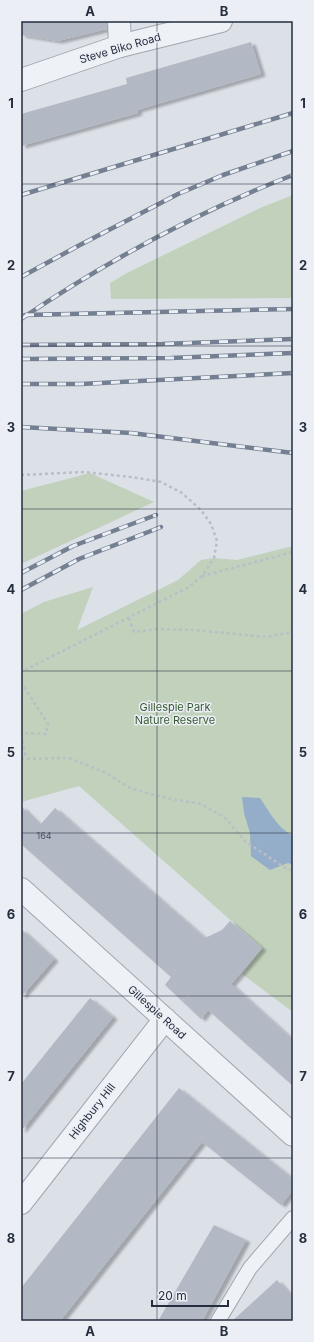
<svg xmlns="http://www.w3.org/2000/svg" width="314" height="1342" font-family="Inter,sans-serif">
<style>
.green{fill:#c1d1bc}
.water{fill:#94adc9}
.building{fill:#b3b9c4;filter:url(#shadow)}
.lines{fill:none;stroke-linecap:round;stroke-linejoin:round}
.lane-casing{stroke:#a1a7b1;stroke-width:16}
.street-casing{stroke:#a1a7b1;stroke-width:24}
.path{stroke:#babec5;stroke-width:2.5;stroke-dasharray:3 3;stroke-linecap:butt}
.lane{stroke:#eef1f5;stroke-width:14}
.street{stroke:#eef1f5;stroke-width:22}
.rail-casing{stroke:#747f91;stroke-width:4.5}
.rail{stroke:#ebeff5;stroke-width:3;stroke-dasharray:9;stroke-linecap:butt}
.grid{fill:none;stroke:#252d3e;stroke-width:1;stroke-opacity:0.55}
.labels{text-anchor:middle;stroke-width:3;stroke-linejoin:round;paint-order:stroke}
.number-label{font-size:9px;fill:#485060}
.street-label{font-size:11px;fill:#252d3e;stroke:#ebeff5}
.park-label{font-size:11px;fill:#385a31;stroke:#ebeff5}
.neatline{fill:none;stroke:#252d3e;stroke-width:1.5}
.grid-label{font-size:13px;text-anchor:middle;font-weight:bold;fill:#252d3e}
</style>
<defs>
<filter id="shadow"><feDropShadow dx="4.5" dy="2.5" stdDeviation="1" flood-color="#0004"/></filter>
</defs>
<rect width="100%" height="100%" fill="#dce0e7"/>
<g class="green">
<path d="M293 195V298L111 299 110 283 127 273 260 208Z"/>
<path d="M90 473 154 502 21 564V491Z"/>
<path d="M293 546V1012L242 974 262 948 79 786 21 802V614L44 602 93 587 77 630 178 580 201 560 214 558 237 560Z"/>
</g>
<path class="water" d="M242 797 260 798C270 813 277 827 293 836V865L288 863 270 870 251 856 250 833 244 813Z"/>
<g class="building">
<path d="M21 21H107V29L58 41 21 35Z"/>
<path d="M251 42 261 74 137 110 138 113 21 146V114L127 84 126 78Z"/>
<path d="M21 806 40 825 55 808 205 938 222 930 230 921 262 948 231 984 293 1040V1086L208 1010 201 1019 165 985 171 977 21 844Z"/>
<path d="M21 929 54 959 21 997Z"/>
<path d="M90 998 113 1017 21 1131V1084Z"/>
<path d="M179 1088 293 1179V1190L281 1205 202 1142 60 1321H21V1288Z"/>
<path d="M214 1225 246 1240 202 1321H158Z"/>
<path d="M277 1280 293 1298V1321H232Z"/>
</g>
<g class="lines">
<defs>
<path id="lane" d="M218 1321 250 1268 293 1218"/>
<g id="street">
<path d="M119 21 120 46"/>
<path d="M21 80 120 46 221 21"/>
<path d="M21 889 293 1135"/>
<path d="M21 1203 165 1019"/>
</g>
</defs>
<use href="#lane" class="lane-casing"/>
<use href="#street" class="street-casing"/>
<g class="path">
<path d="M21 475 84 472 131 477 161 482 182 493 201 510 211 524 217 541 214 558 202 576 189 587 21 672"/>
<path d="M202 576 293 552"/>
<path d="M129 618 134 632 159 629 194 630 266 637 293 632"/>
<path d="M21 682 48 724 46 734 21 733"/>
<path d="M21 735 26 758"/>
<path d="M21 759 69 758 104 772 132 789 171 799 201 804 225 818 246 842 287 869 293 871"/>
<path d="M182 1001 190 994"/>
</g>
<use href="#lane" class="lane"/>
<use href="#street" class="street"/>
<defs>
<g id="rail">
<path d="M21 195 293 113"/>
<path d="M21 277 78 246 178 194 223 175 293 151"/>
<path d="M25 315 293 309"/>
<path d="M21 319C107 261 197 212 293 175"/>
<path d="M21 345 162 344 293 339"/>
<path d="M21 359 171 358 293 353"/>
<path d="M21 384H81L293 373"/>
<path d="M21 427 131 433 293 453"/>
<path d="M21 573 73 546 156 515"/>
<path d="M21 590 79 559 161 527"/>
</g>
</defs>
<use href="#rail" class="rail-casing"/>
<use href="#rail" class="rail"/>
</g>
<path class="grid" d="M157 21V1321M21 184H293M21 346H293M21 509H293M21 671H293M21 833H293M21 996H293M21 1158H293"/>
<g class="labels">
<g class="number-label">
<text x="44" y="839">164</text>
</g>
<g class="street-label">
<text transform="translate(120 48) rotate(-16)" y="4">Steve Biko Road</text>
<text transform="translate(157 1012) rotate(42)" y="4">Gillespie Road</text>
<text transform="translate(92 1111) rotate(-52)" y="4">Highbury Hill</text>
</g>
<g class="park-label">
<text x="175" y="711">Gillespie Park<tspan x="175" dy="13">Nature Reserve</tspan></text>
</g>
</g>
<rect width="314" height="1342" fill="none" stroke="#ebeff5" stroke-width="44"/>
<path d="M152 1300v6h76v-6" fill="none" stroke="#252d3e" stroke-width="2"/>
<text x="158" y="1300" font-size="12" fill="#252d3e" stroke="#ebeff5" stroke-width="3" paint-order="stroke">20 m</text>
<rect x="22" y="22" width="270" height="1298" class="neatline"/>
<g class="grid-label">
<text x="90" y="16">A</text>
<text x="224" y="16">B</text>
<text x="11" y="108">1</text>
<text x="303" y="108">1</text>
<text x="11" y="270">2</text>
<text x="303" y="270">2</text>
<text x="11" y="432">3</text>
<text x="303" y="432">3</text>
<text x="11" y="594">4</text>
<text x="303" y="594">4</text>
<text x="11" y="757">5</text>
<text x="303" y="757">5</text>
<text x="11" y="919">6</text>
<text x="303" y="919">6</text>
<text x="11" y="1081">7</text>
<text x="303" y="1081">7</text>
<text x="11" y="1243">8</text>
<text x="303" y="1243">8</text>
<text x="90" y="1336">A</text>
<text x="224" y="1336">B</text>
</g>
</svg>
